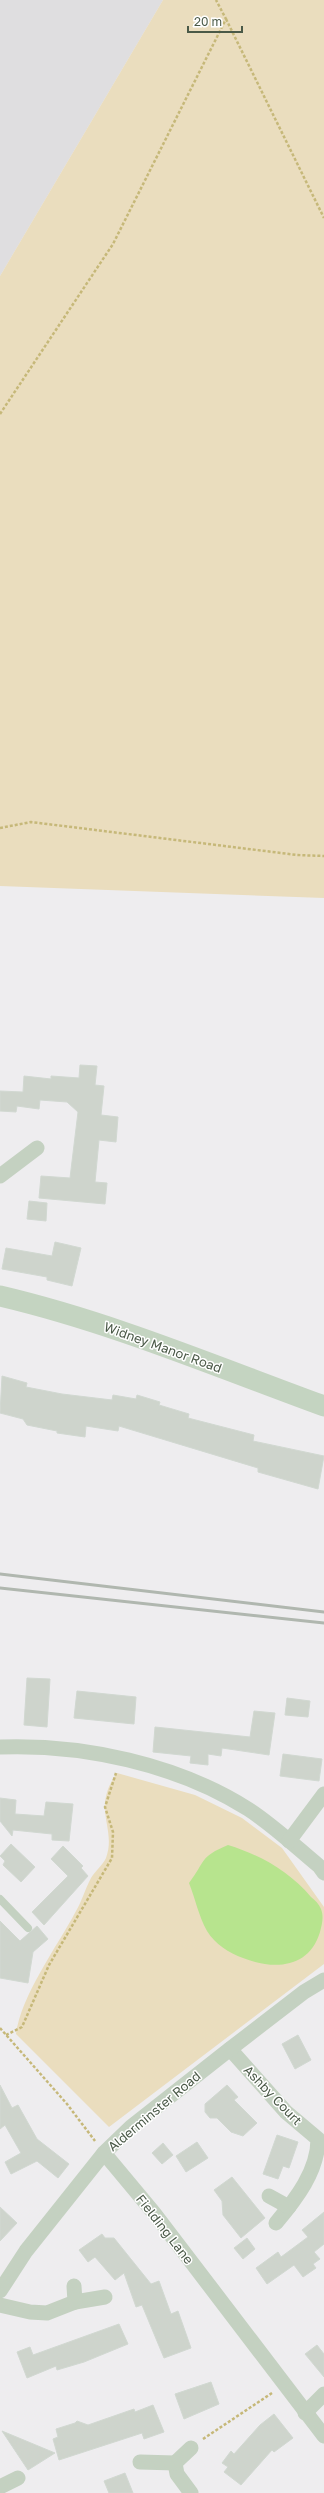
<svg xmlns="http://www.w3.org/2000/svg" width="324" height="2493" font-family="'Golos Text',sans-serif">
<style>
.education{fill:#dfdee0}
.green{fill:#eaddbe}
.water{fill:#b7e48e}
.building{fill:#ced4cc;stroke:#d1d8d1}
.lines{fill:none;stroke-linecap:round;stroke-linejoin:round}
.path{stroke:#c6b879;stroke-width:2.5;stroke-dasharray:3 2;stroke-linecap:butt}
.lane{stroke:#c4d1c1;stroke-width:8}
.street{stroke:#c4d1c1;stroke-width:15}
.secondary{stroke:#c4d4c1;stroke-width:21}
.rail{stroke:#b0b7af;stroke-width:3}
.labels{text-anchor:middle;stroke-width:3;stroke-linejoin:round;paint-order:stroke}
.street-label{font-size:13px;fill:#4a5947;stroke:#fff}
</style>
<rect width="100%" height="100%" fill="#eeedef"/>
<path class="education" d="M0 0H163L0 276Z"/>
<g class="green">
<path d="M163 0H324V898L0 886V276Z"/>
<path d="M117 1773 195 1795 242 1818 282 1848 324 1907V1964L109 2127 16 2034C21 1995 57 1947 76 1911 82 1901 85 1889 91 1878 95 1871 103 1865 106 1858 117 1828 91 1809 117 1773Z"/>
</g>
<path class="water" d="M228 1845C260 1855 289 1871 311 1897 315 1900 319 1904 321 1909 324 1917 322 1924 320 1932 309 1969 273 1970 243 1958 229 1953 215 1944 207 1931 199 1917 195 1898 189 1883 206 1861 199 1857 228 1845Z"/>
<g class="building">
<path d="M80 1065 97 1066 95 1085 104 1086 101 1115 118 1117 116 1142 99 1140 95 1182 107 1183 105 1204 39 1198 41 1176 70 1178 78 1112 67 1102 40 1100 39 1109 17 1106 16 1112 0 1111V1091L23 1092 24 1076 51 1079V1076L79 1078Z"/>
<path d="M29 1201 47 1203 46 1221 27 1219Z"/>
<path d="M55 1242 81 1248 72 1286 47 1280V1277L2 1269 6 1248 52 1256Z"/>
<path d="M2 1376 27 1383 26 1387 62 1394 112 1400 113 1395 136 1399 137 1395 160 1402 159 1405 189 1414 188 1418 254 1435 253 1441 324 1456 318 1489 258 1472V1468L119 1426 118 1431 86 1426 85 1437 57 1433V1431L27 1425 23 1419 0 1413Z"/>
<path d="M27 1678 50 1679 47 1727 24 1725Z"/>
<path d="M77 1691 136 1697 134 1724 74 1718Z"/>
<path d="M287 1698 310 1701 308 1717 285 1715Z"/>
<path d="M254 1711 275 1713 269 1755 222 1748 221 1756 208 1754V1765L190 1763 191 1756 153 1752 155 1727 250 1737Z"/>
<path d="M283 1754 322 1759 319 1781 280 1776Z"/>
<path d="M0 1798 16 1800 15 1814 44 1816 46 1802 73 1804 69 1841 52 1840V1834L13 1830 12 1836 0 1821Z"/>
<path d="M11 1844 35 1867 21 1882 3 1865 5 1861 0 1856Z"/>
<path d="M63 1846 83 1866 81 1868 88 1876 44 1925 32 1912 68 1876 51 1859Z"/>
<path d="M0 1921 20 1941 37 1926 48 1939 33 1952 28 1983 0 1978Z"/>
<path d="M298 2035 311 2060 295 2069 282 2044Z"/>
<path d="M0 2085 12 2108 18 2105 37 2139 69 2164 58 2178 37 2161 11 2174 5 2162 21 2153 5 2125 0 2129Z"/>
<path d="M227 2085 238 2097 234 2100 257 2123 243 2136 231 2132 217 2118H210L205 2112V2104Z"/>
<path d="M277 2135 298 2142 289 2168 283 2166 278 2179 263 2174Z"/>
<path d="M197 2142 208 2158 186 2172 176 2156Z"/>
<path d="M163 2143 173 2155 162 2164 152 2153Z"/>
<path d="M232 2177 265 2218 241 2238 223 2215 222 2201 214 2190Z"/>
<path d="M0 2207 17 2223 0 2241Z"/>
<path d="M324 2212V2244L314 2252 320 2259 313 2264 316 2268 303 2277 294 2265 267 2284 256 2268 278 2252 281 2257 308 2237 302 2230Z"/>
<path d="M102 2234 105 2238H114L151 2284 159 2281 171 2314 178 2311 191 2348 164 2358 142 2305 136 2307 124 2273 115 2280 95 2257 88 2262 79 2250Z"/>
<path d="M247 2238 255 2249 243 2259 234 2248Z"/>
<path d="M119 2324 128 2344 84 2362 57 2370 56 2366 27 2378 17 2352 30 2347 33 2355Z"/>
<path d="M317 2345 324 2354V2377L305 2354Z"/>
<path d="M211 2382 219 2404 184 2419 175 2394Z"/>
<path d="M153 2405 164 2432 144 2439 142 2433 59 2460 53 2439 58 2437 56 2429 75 2423 77 2421 88 2425 134 2409 135 2412Z"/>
<path d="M274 2414 293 2438 274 2452 272 2450 241 2485 224 2472 228 2467 222 2463 231 2451 234 2454 260 2425Z"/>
<path d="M2 2431 55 2453 28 2470Z"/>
<path d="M125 2473 133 2493H109L104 2481Z"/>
</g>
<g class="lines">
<g class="path">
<path d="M226 19 324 218"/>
<path d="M0 414 113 244 226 19 216 0"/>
<path d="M0 828 31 822 297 855 324 856"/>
<path d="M0 2028 67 2104 95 2141"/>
<path d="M6 2035 22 2027 49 1965 112 1858 113 1832 105 1807 116 1773"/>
<path d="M203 2439 272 2393"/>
</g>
<path class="lane" d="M0 1899 28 1928"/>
<g class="street">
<path d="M0 1176 37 1148"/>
<path d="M0 1747C83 1744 177 1764 248 1809 273 1825 296 1847 319 1866L324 1873"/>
<path d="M289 1841 324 1794"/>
<path d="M230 2049 286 2112 318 2139C318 2171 296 2199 276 2223"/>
<path d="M104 2153 154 2213 324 2436"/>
<path d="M269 2196 289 2207"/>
<path d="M0 2291 26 2251 104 2153 131 2127 230 2049 304 1992 324 1980"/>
<path d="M75 2302 105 2297"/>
<path d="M0 2305 30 2312 47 2313 75 2302 74 2286"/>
<path d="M305 2413 324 2394"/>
<path d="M191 2448 175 2463 177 2474 191 2493"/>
<path d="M140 2462 175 2463"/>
<path d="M0 2487 18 2478"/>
</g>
<path class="secondary" d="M0 1296C111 1322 217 1367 324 1406"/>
<g class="rail">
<path d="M0 1574 324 1612"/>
<path d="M0 1588 324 1623"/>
</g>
</g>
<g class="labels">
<g class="street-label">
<text transform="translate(163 1347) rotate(20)" y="5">Widney Manor Road</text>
<text transform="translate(273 2095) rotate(46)" y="5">Ashby Court</text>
<text transform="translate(154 2111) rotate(-40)" y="5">Alderminster Road</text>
<text transform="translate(165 2229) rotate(52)" y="5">Fielding Lane</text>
</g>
</g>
<path d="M188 26v6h54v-6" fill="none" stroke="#4a5947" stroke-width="2"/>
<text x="194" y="26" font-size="12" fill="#4a5947" stroke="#ffffff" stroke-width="3" paint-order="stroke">20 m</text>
</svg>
